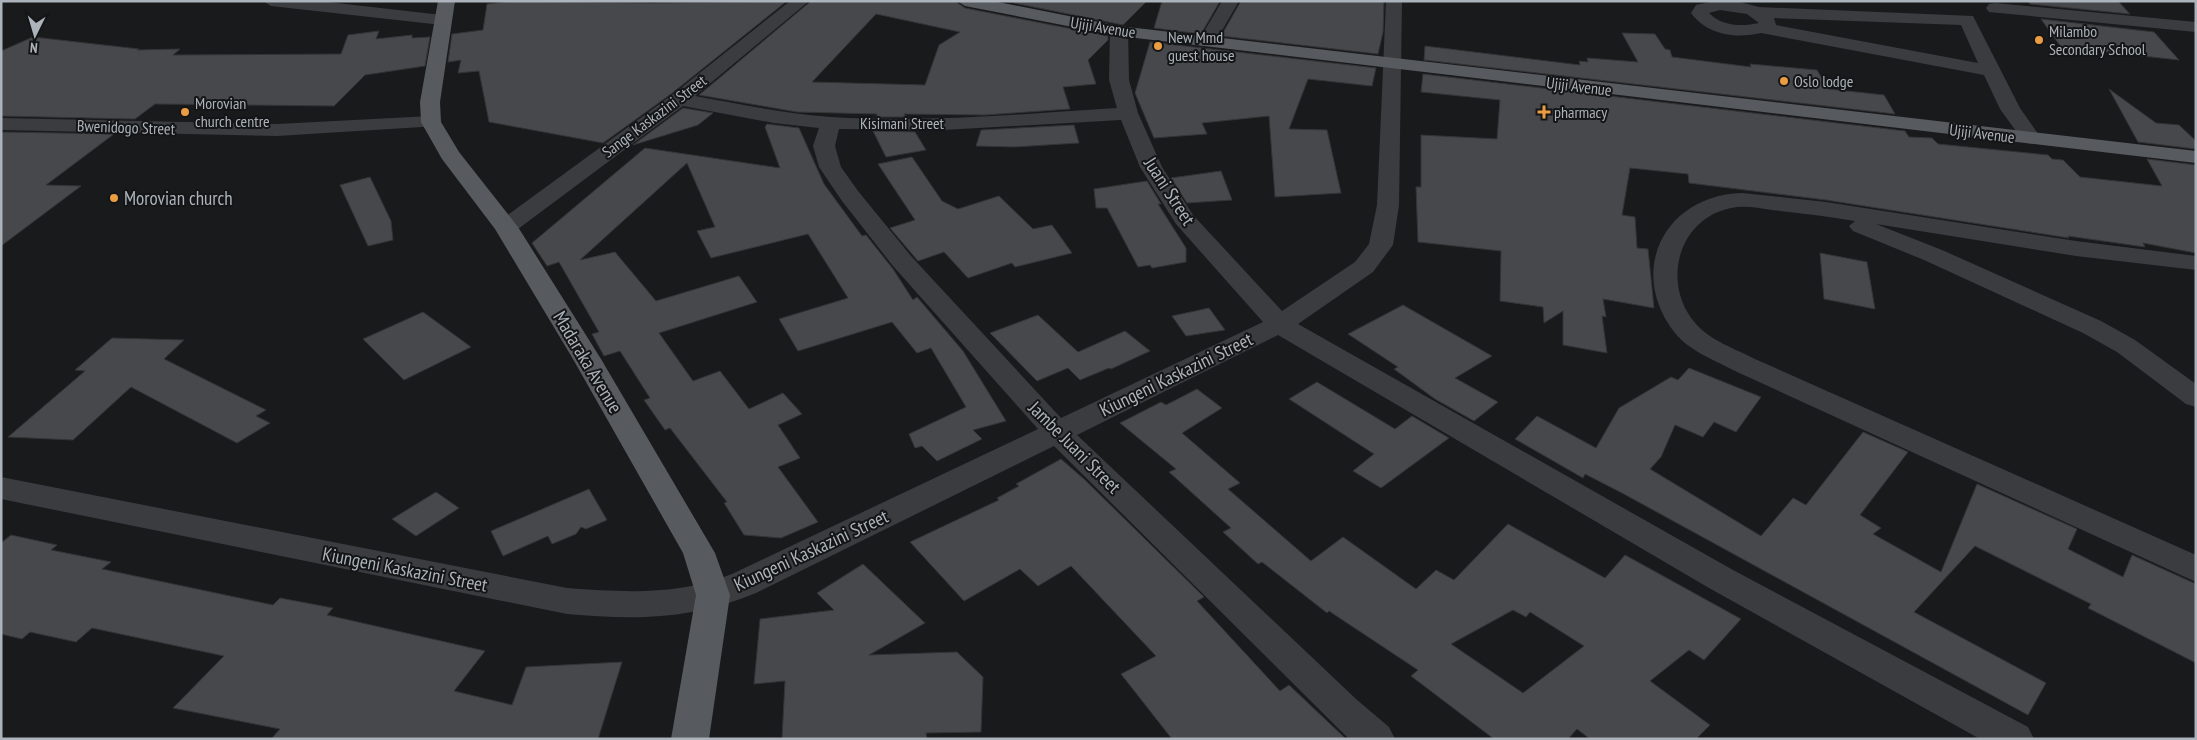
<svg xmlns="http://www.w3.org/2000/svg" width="2197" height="740" font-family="'PT Sans Narrow',sans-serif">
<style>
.building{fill:#46484c;stroke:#343437;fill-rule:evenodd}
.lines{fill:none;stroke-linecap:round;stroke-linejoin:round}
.minor{fill:#3b3c40;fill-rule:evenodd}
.major{fill:#575a5f;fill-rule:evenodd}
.poi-dot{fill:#eb9d42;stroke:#141517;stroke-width:2}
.labels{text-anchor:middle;stroke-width:4;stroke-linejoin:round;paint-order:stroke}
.far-street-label{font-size:16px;fill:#acb3bb;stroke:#141517}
.far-poi-label{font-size:16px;fill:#acb3bb;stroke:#141517;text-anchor:start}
.street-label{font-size:19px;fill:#acb3bb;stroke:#141517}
.poi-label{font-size:19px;fill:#acb3bb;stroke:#141517;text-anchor:start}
</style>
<rect width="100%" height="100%" fill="#191a1c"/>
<g class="building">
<path d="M512 1 653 3 787 1 671 94 603 143 489 122 479 71 458 73 461 60 448 62 452 34 483 30 487 4Z"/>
<path d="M811 1H955L965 8 1108 36V40L1088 60 1096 84 1063 87 1070 109 985 115 904 114 906 117H877V114L797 112 699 95ZM876 14 960 32 939 45 925 85 812 82Z"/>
<path d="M1004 1H1147L1123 25Z"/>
<path d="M1162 1H1220L1201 34 1154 28Z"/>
<path d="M1241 1H1384L1383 32 1378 54 1221 36Z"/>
<path d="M2028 1H2118L2130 14 2030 4Z"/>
<path d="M2041 19 2154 32 2179 60 2061 47Z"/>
<path d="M379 31 376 39 412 35V38L430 37 425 66 365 75 334 106 155 104 135 119 1 116V51L33 37 139 49 137 50 180 49 173 55 341 54 348 35Z"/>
<path d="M1622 33 1655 34 1665 49 1670 50 1672 57 1751 67 1750 64 1817 70 1828 89 1884 95 1895 114 1424 60 1425 46 1580 65 1579 61 1588 62 1587 58 1638 62Z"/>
<path d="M1150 42 1376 68 1372 86 1308 79 1289 129 1327 130 1341 193 1275 197 1269 116 1202 123 1207 134 1154 138 1135 93Z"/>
<path d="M1423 74 1905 131 1909 137 1932 138 1938 144 2048 155 2052 159 2063 160 2080 177 2162 186 2147 159 2196 165V253L2143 243 2145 247 2068 236 2069 238 1826 200 1689 183 1688 174 1630 168 1622 215 1635 217 1637 248 1648 249 1654 308 1603 299 1606 317 1602 316 1607 353 1563 345V311L1544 323 1543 307 1500 301 1501 251 1418 242 1416 187H1421V135L1497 139 1500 100 1421 92Z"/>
<path d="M2109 89 2156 123 2179 125 2196 141V149L2138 142Z"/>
<path d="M683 108 713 113 698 125 633 145Z"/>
<path d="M767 124 799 128 824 184 862 236 866 235 893 269 913 300 917 297 963 351 1006 421 973 430 982 439 937 461 922 446 915 448 909 434 966 407 931 348 917 353 892 322 798 351 779 319 848 298 808 234 711 258 697 231 715 227 687 163 580 260 615 252 656 301 739 276 757 302 659 333 693 381 720 371 749 409 783 393 802 414 778 425 800 458 778 467 818 522 781 538 744 535 724 503 727 502 670 428 665 430 644 400 650 398 620 351 604 356 592 334 599 332 559 262 547 266 532 243 645 148 780 168 765 127Z"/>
<path d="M1074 125 1079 143 1014 147 976 146 981 130Z"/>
<path d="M873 131 915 132 926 150 886 157Z"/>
<path d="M1 132 114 134 46 185 81 186 1 246Z"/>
<path d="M912 157 942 201 958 209 999 196 1033 229 1052 225 1072 253 1015 267 1012 263 968 278 944 252 918 261 890 228 915 220 878 164Z"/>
<path d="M1221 171 1232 200 1187 203 1171 178Z"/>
<path d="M370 177 391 221 393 240 368 246 340 185Z"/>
<path d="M1147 181 1161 204H1158L1186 248V262L1152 268 1150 265 1138 267 1107 208H1096L1094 189Z"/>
<path d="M1820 253 1867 262 1875 309 1824 299Z"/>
<path d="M1403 305 1492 356 1455 378 1498 402 1474 421 1435 399 1394 369 1398 367 1348 334Z"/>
<path d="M1209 308 1225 330 1186 336 1172 316Z"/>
<path d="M423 312 471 347 404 380 363 339Z"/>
<path d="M1038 315 1078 352 1125 331 1150 351 1111 369 1109 368 1080 380 1068 368 1037 381 990 333Z"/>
<path d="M112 338 184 340 164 359 266 410 256 416 270 423 237 443 131 387 73 440 8 437 85 371 75 370Z"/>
<path d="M1689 368 1761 397 1736 432 1714 422 1703 437 1675 425 1661 457 1650 469 1761 536 1793 498 1806 505 1863 432 1908 452 1860 515 1881 528 1873 534 1941 572 1977 484 2077 529 2068 549 2123 577 2132 555 2196 584V663L2088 608 2091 604 1975 546 1914 612 2046 683 2028 715 1622 493 1585 474 1583 478 1515 439 1537 416 1596 448 1619 408 1671 377 1678 380Z"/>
<path d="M1317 382 1395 429 1412 416 1449 438 1381 488 1353 471 1374 454 1289 399Z"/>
<path d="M1197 389 1222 408 1182 433 1240 483 1228 489 1311 561 1343 537 1416 589 1436 570 1454 580 1508 524 1605 578 1625 555 1741 619 1704 660 1689 650 1650 681 1710 725 1696 739H1590L1577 729 1568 739H1494L1411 676 1418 670 1329 611 1327 613 1262 562 1258 564 1223 532 1231 528 1169 472 1176 469 1120 423 1161 402 1166 405ZM1513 610 1526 617 1530 612 1584 646 1523 693 1451 644Z"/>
<path d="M1061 459 1085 480 1204 597 1197 601 1280 691 1289 685 1346 739H1172L1121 674 1156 656 1071 566 1038 586 1020 569 964 601 910 542 999 500 997 498 1019 486 1016 484Z"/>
<path d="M589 489 607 520 586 529 581 527 576 534 552 544 548 536 503 556 491 531Z"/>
<path d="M436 492 459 508 416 536 392 519Z"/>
<path d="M11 535 57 545 51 550 111 562 102 569 273 605 280 598 333 608 327 615 485 651 454 691 512 705 526 667 622 662 598 739H271L280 729 173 708 224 656 92 628 76 642 30 632 22 639 1 634V543Z"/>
<path d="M863 564 925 623 869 655 957 652 983 677 981 732 926 733 927 739H782L785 681 754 684 760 619 834 610 817 593Z"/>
</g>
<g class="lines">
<g class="minor">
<path d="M263 1H319L442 15 448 16 451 20 448 24 442 25 271 6Z"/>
<path d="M790 1H809L695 96C740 104 785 114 831 117 926 123 1022 114 1117 108L1109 80 1110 31 1113 27H1125L1128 31 1129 80 1138 113 1162 167 1193 215 1282 311 1355 262 1369 244 1377 205 1386 1H1402L1399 205 1393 245 1373 272 1298 324 1733 570 2028 727 2034 739H1980L1709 588 1278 335 1077 435 1356 699 1389 727 1395 739H1349L1054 446 756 593C691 620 635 620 567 614L1 499V477L567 588C623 592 679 596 732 574L1038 429 893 266 842 201 819 167 813 146 819 128 774 123 683 106 514 232 506 234 498 232 494 227 498 222 672 95ZM1121 120 1140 167 1176 224 1263 322 1061 418 911 256 858 191 841 167 835 146 839 129 943 130Z"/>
<path d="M1222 1H1239L1213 46H1201L1198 42Z"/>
<path d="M1714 1H1736L1759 7 1973 16 2020 108 2041 138 2038 142 2031 144 2024 142 2000 109 1984 75 1761 33C1736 39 1707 35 1691 13L1696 5ZM1720 10 1747 14 1759 23C1742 27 1721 26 1709 13ZM1774 18 1961 25 1978 63 1776 25Z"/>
<path d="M1995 3 2196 22V32L1989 12 1986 8 1989 4Z"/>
<path d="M431 116 438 118 441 122 438 126 277 136 1 130V118L277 124Z"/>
<path d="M1742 193 1826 202 2076 241 2196 256V270L2076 256 1876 224 1942 250 2101 321 2135 340 2196 384V407L2186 404 2117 352 2083 333 1924 260 1853 231 1849 226 1855 221C1827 216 1800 213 1772 210 1759 208 1744 205 1731 208 1677 219 1661 285 1696 324 1711 341 1736 349 1755 359L2196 555V582L1735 371C1715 360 1689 351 1675 333 1626 271 1665 195 1742 193Z"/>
</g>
<g class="major">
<path d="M438 1H455L440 102 441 122 459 152 518 227 601 359 715 553 730 595 709 739H671L696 595 683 553 573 359 495 229 442 159 421 122 420 102Z"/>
<path d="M957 1H993L1119 26 2196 151V163L1119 36 965 6Z"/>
</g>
</g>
<g class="poi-dot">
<circle cx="2039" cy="40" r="5"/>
<circle cx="1158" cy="46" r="5"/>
<circle cx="1784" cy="81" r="5"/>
<circle cx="185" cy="112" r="5"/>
<path d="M1541.5 104.5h5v5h5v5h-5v5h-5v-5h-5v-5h5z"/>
<circle cx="114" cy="198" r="5"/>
</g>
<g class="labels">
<g class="far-street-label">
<text transform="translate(1103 27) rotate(9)" y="6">Ujiji Avenue</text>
<text transform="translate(1579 86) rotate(7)" y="6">Ujiji Avenue</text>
<text transform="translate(654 116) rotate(-37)" y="6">Sange Kaskazini Street</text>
<text x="902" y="129">Kisimani Street</text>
<text transform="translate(126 127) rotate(2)" y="6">Bwenidogo Street</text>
<text transform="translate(1982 133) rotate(7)" y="6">Ujiji Avenue</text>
</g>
<g class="far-poi-label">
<text x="2049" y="37">Milambo<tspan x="2049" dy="18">Secondary School</tspan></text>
<text x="1168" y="43">New Mmd<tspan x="1168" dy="18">guest house</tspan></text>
<text x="1794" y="87">Oslo lodge</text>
<text x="195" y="109">Morovian<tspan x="195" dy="18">church centre</tspan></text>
<text x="1554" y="118">pharmacy</text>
</g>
<g class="street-label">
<text transform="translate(1170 191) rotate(57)" y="7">Juani Street</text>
<text transform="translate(588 362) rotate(59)" y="7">Madaraka Avenue</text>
<text transform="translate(1176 374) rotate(-26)" y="7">Kiungeni Kaskazini Street</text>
<text transform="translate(1075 447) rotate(45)" y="7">Jambe Juani Street</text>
<text transform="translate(811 550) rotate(-25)" y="7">Kiungeni Kaskazini Street</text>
<text transform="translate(405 569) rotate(11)" y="7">Kiungeni Kaskazini Street</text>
</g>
<g class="poi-label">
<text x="124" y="205">Morovian church</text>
</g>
</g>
<rect width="2197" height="740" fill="none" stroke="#acb3bb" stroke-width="5"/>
<g transform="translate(35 35) rotate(185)" stroke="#141517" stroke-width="4" paint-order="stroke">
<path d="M0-4L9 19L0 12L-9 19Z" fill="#acb3bb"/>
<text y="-8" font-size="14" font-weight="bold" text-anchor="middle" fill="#acb3bb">N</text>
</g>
</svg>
